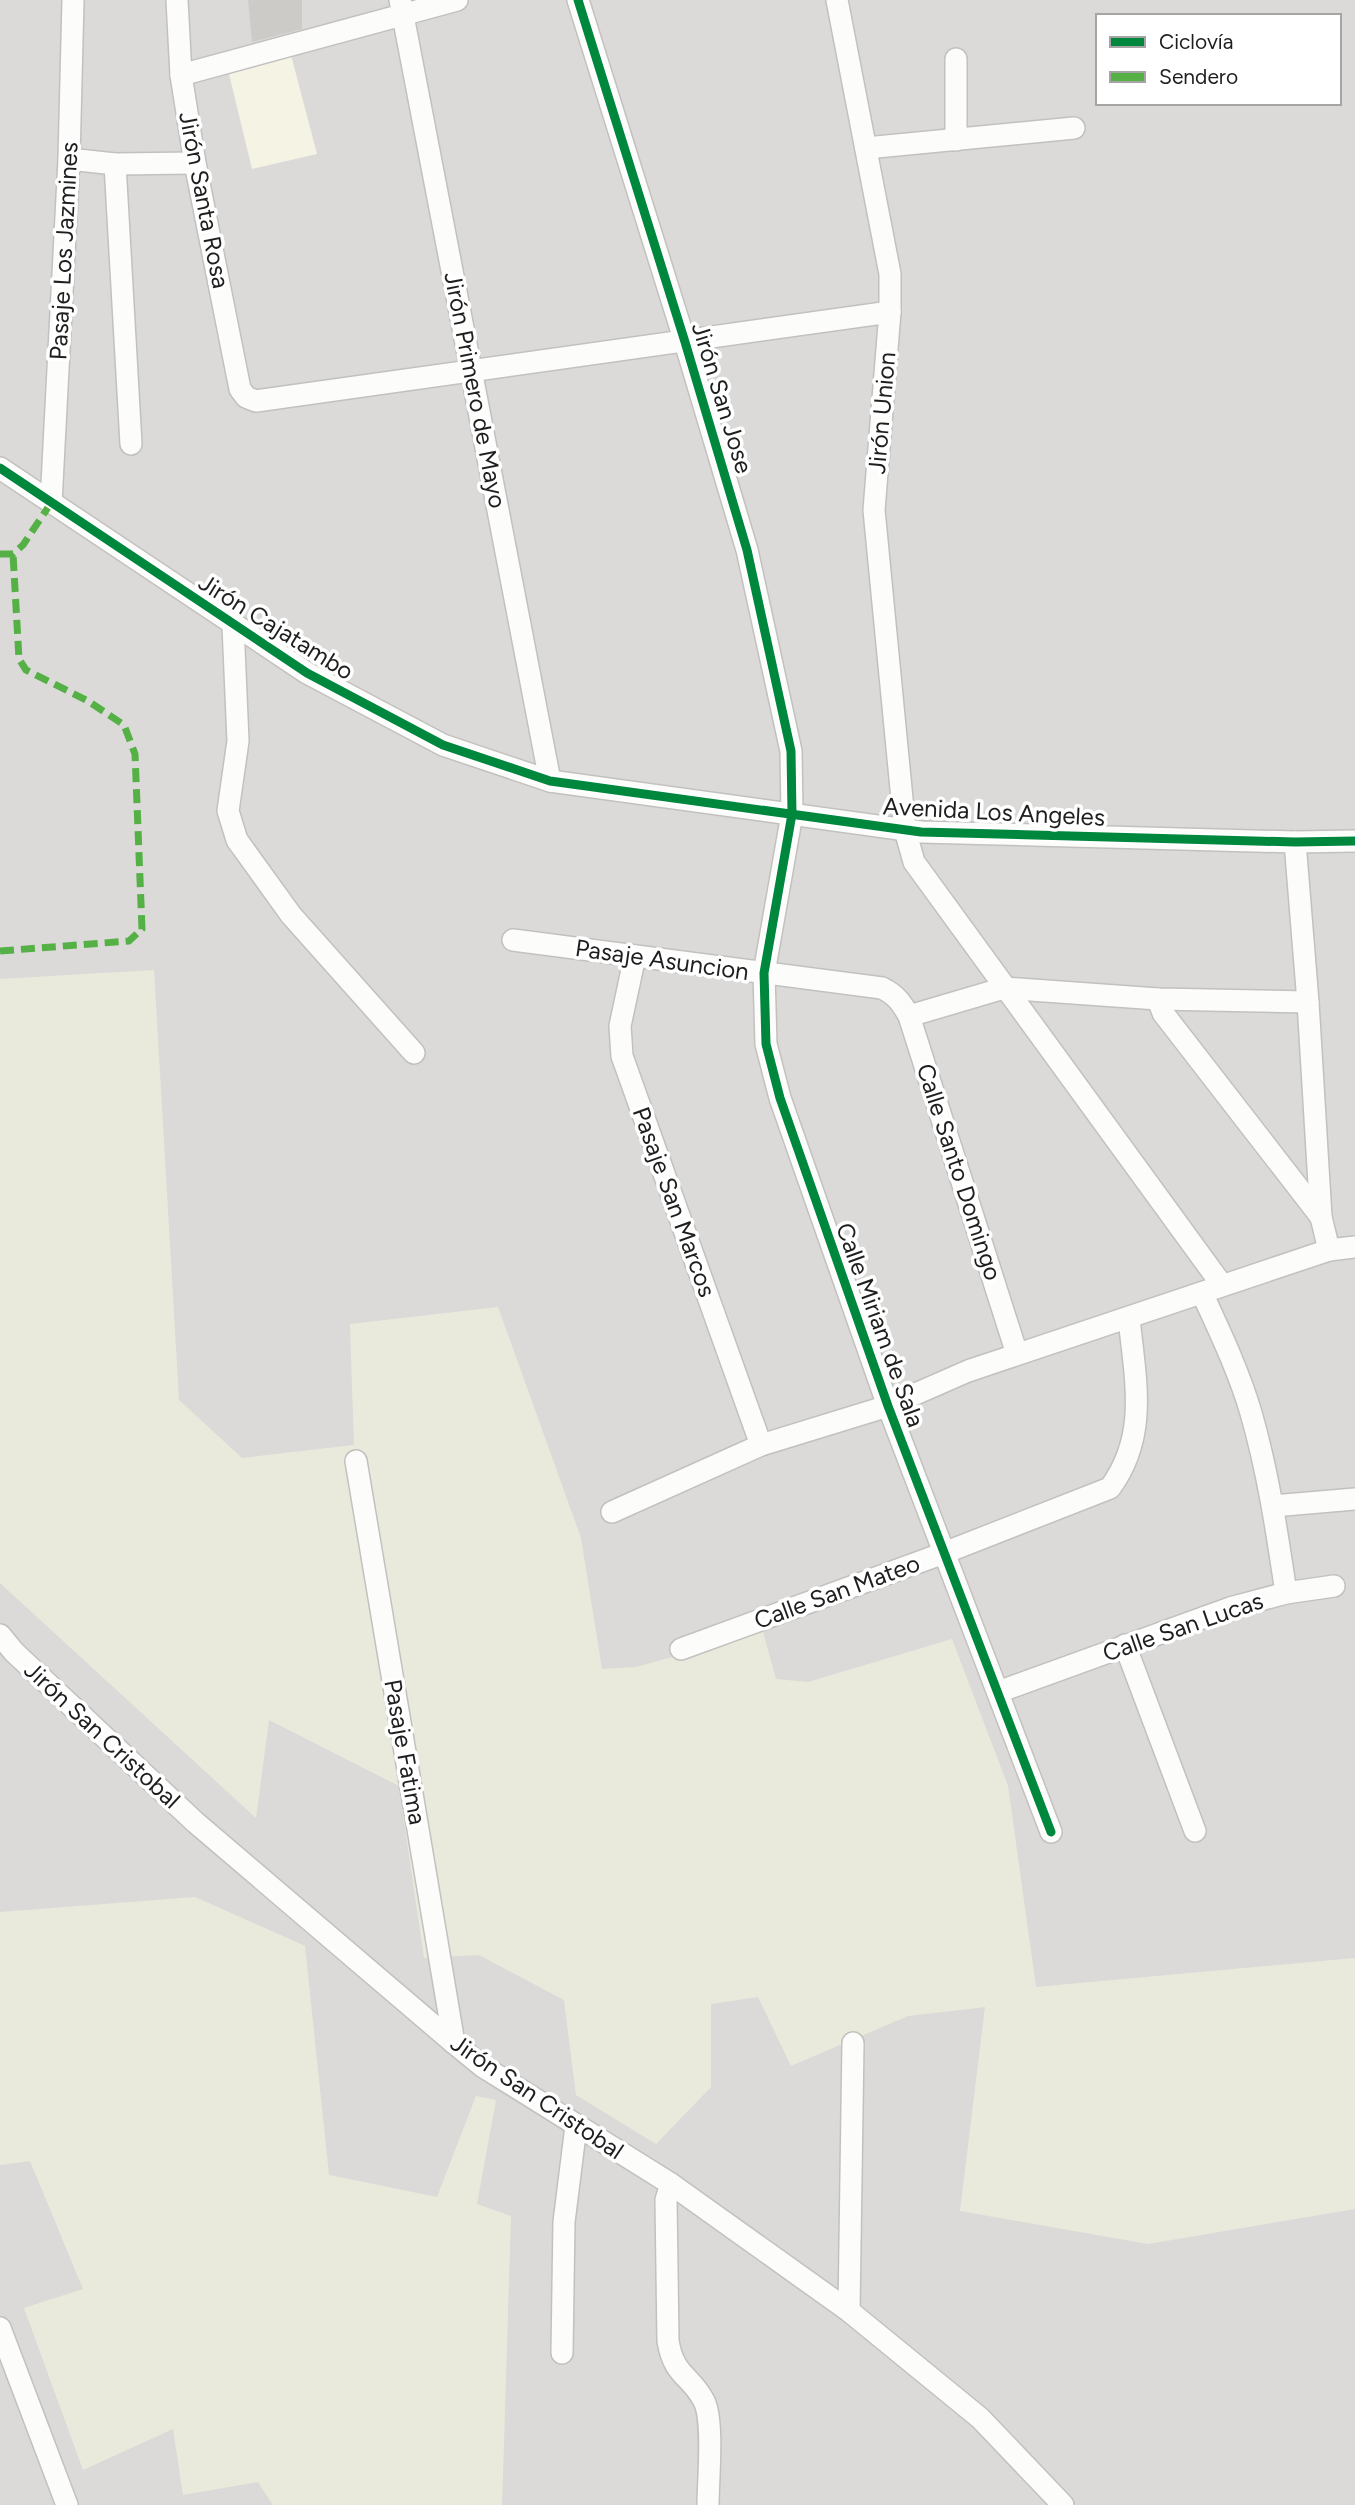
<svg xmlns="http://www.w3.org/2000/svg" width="1355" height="2505" font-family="Figtree,sans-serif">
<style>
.residential{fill:#dbdad8;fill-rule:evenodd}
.education{fill:#f4f3e4}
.farmland{fill:#eaeadc}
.building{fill:#cdcbc8}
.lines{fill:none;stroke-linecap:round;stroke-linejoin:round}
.minor-casing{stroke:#c2c1bf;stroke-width:24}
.minor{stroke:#fcfcfb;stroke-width:21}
.quiet{stroke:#55b145;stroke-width:7;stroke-dasharray:14 7;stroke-linecap:butt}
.cycleway-casing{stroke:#fff;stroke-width:13}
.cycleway{stroke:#00873e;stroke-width:9}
.labels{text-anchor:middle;stroke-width:7;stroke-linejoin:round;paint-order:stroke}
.street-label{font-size:24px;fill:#1e1e1e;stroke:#fff}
</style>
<rect width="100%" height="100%" fill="#eceae7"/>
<path class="residential" d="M0 0H1355V2505H0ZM1098 16H1339V103H1098Z"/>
<path class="education" d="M291 55 317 154 252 169 229 74Z"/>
<g class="farmland">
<path d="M154 970 179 1400 242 1458 354 1445 350 1324 498 1307 581 1538 602 1669 636 1667 763 1632 776 1679 808 1682 952 1639 1008 1786 1036 1987 1355 1958V2209L1148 2244 960 2211 985 2007 908 2016 791 2066 758 1997 711 2004V2087L656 2144 576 2095 564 2000 479 1955 424 1958 399 1786 269 1720 256 1818 0 1583V979Z"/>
<path d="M195 1897 305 1946 329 2175 437 2197 476 2096 496 2100 477 2204 511 2216 502 2505H273L258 2482 183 2495 173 2429 83 2470 24 2308 83 2289 30 2161 0 2165V1912Z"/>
</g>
<path class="building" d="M248 0H302V29L252 42Z"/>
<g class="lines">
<defs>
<g id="minor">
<path d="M177 0 181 75 195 163 240 389 246 397 256 401 890 312"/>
<path d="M400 0 550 781"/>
<path d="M578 0 685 342 747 550 791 751 792 814 764 973 766 1044 780 1098 888 1406 1051 1832"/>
<path d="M837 0 890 274V312L874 510 905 830 914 862 1222 1285"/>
<path d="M181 75 457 0"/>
<path d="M956 140V59"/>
<path d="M866 148 1074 128"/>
<path d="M69 159 115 164 195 163"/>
<path d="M115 164 131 444"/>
<path d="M0 468 307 673 443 745 550 781 921 832 1295 842 1355 841"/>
<path d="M51 503 69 159 73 0"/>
<path d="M233 625 238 741 228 811 237 840 291 915 414 1053"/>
<path d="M1295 842 1308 1002 1321 1217 1329 1250"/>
<path d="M513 940 882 988C896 995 901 1002 909 1016L1017 1354"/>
<path d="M635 956 620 1026 622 1056 761 1445"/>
<path d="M1158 999 1163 1013 1321 1217"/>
<path d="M909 1016 1004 988 1158 999 1308 1002"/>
<path d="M356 1461 454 2043"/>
<path d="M1273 1506 1355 1499"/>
<path d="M612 1512 761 1445 888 1406 968 1371 1329 1250 1355 1247"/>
<path d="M1286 1593 1334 1586"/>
<path d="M0 1635 14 1652 195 1822 454 2043 482 2066 671 2184 849 2311 980 2418 1063 2505"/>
<path d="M1125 1645 1195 1831"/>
<path d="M681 1649 944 1553 1110 1488C1149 1435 1135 1379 1129 1318"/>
<path d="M998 1692 1230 1608 1286 1593C1277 1532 1268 1472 1251 1413 1239 1372 1220 1332 1202 1293"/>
<path d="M671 2184 666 2200 668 2341C674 2377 691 2375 704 2401 714 2420 708 2482 708 2505"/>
<path d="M849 2311 853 2043"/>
<path d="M0 2328 67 2505"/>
<path d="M562 2353 564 2222 576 2126"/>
</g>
</defs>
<use href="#minor" class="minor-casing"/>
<use href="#minor" class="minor"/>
<g class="quiet">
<path d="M0 554H13L23 545 51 503"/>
<path d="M0 951 129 941 142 929 135 754 124 725 88 701 26 670 19 659 13 554"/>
</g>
<defs>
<g id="cycleway">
<path d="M578 0 685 342 747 550 791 751 792 814 764 973 766 1044 780 1098 888 1406 1051 1832"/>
<path d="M0 468 307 673 443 745 550 781 921 832 1295 842 1355 841"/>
</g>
</defs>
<use href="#cycleway" class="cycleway-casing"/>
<use href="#cycleway" class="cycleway"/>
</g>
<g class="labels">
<g class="street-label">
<text transform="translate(204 200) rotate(79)" y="8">Jirón Santa Rosa</text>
<text transform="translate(64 251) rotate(-87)" y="8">Pasaje Los Jazmines</text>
<text transform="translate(475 390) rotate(79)" y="8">Jirón Primero de Mayo</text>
<text transform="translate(722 398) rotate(73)" y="8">Jirón San Jose</text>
<text transform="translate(882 413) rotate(-85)" y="8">Jirón Union</text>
<text transform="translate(276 627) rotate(32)" y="8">Jirón Cajatambo</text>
<text transform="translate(994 812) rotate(3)" y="8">Avenida Los Angeles</text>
<text transform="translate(662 960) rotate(8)" y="8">Pasaje Asuncion</text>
<text transform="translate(959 1172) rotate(72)" y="8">Calle Santo Domingo</text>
<text transform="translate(674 1202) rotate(70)" y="8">Pasaje San Marcos</text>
<text transform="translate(880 1325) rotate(70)" y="8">Calle Miriam de Sala</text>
<text transform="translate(837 1592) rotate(-20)" y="8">Calle San Mateo</text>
<text transform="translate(1183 1627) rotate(-19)" y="8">Calle San Lucas</text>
<text transform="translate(102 1735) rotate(43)" y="8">Jirón San Cristobal</text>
<text transform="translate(405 1752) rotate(80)" y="8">Pasaje Fatima</text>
<text transform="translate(537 2097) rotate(34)" y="8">Jirón San Cristobal</text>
</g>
</g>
<rect x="1096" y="14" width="245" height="91" fill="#ffffff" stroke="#a5a5a5" stroke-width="2"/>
<rect x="1110" y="37" width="35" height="10" fill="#00873e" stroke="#a5a5a5" stroke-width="2"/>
<text x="1159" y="49" font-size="21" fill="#1e1e1e">Ciclovía</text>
<rect x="1110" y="72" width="35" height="10" fill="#55b145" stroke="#a5a5a5" stroke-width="2"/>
<text x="1159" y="84" font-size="21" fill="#1e1e1e">Sendero</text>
</svg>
